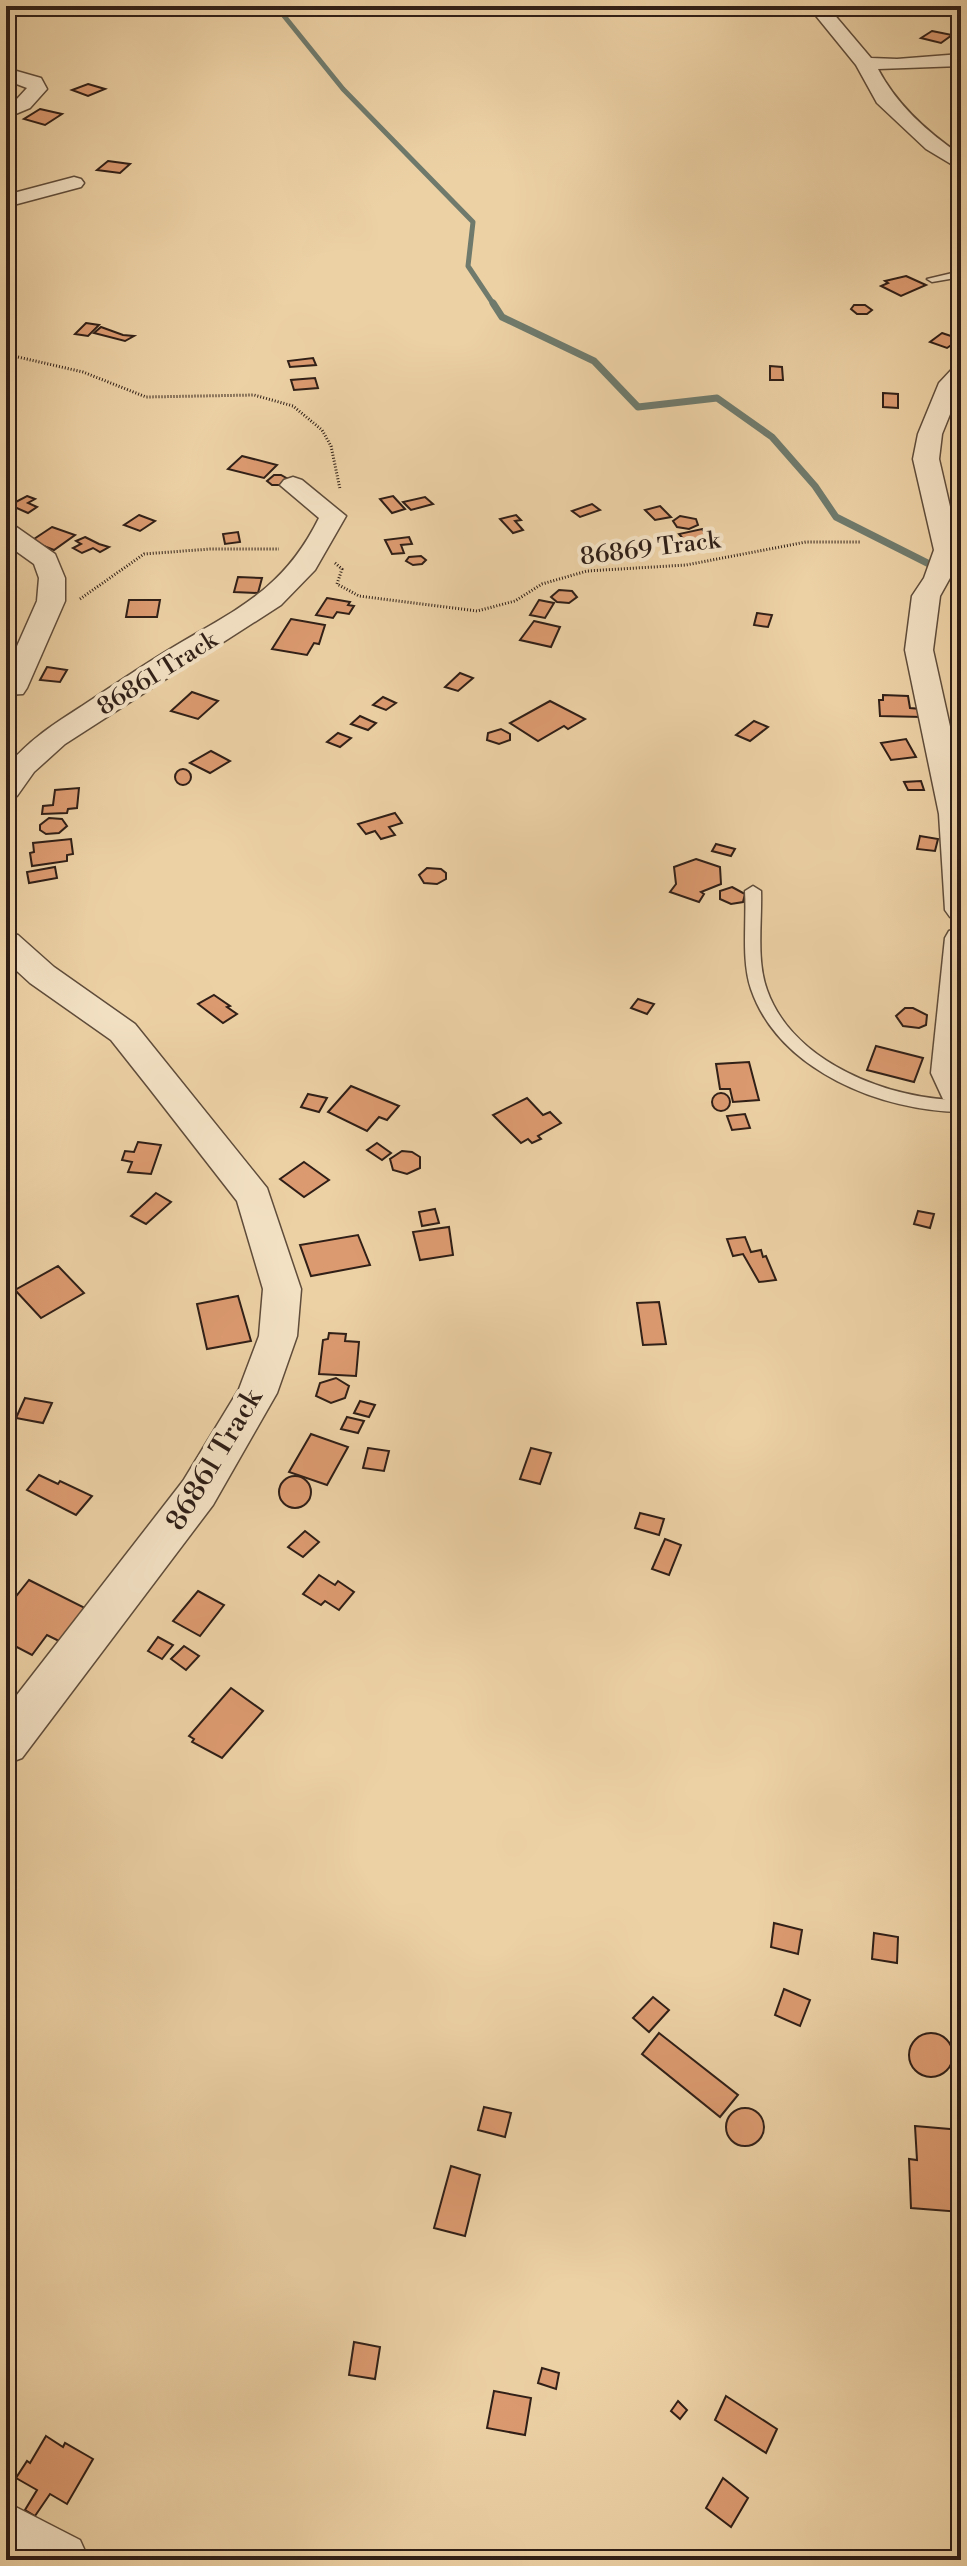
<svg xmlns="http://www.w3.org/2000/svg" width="967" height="2566" font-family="'Libre Bodoni',serif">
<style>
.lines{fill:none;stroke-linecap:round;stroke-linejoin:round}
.stream-far1{stroke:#6f7a6c;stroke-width:5}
.stream{stroke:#6f7a6c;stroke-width:7}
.building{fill:#dc9a70;stroke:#301f17;stroke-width:2}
.service-casing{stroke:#5f4c3a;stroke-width:3}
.minor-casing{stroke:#5f4c3a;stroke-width:3}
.path{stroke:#301f17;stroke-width:3;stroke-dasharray:1 2;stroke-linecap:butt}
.service{fill:#f3e1c4;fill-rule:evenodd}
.minor{fill:#f3e1c4;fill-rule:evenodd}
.labels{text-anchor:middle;stroke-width:8;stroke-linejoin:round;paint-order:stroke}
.far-street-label{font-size:24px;fill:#301f17;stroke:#f3e1c4}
.street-label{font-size:28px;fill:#301f17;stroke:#f3e1c4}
</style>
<rect width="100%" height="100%" fill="#ecd1a5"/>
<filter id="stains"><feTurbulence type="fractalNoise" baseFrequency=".0025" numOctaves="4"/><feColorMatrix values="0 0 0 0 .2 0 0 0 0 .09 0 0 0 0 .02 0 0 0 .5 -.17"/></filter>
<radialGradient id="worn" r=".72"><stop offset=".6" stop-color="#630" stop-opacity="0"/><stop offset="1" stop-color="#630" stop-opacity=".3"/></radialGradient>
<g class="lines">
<path class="stream-far1" d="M276 6 343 89 473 222 468 266 494 305"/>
<path class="stream" d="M493 303 502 317 594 361 638 407 717 398 772 437 815 486 836 517 961 580"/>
</g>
<g class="building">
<path d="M932 31 952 35 941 43 921 38Z"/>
<path d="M88 84 105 89 88 96 72 90Z"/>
<path d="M40 109 62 114 45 125 24 119Z"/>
<path d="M108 161 130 164 120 173 97 170Z"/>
<path d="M906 276 926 285 901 296 881 286 888 283 885 281Z"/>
<path d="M854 305H865L872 310 867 314H857L851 309Z"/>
<path d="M86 323 99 325 88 336 75 334Z"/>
<path d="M101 327 123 335 134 336 125 341 94 333Z"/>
<path d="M942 333 960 339 947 348 930 342Z"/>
<path d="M313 358 316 365 290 367 288 361Z"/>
<path d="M770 366 782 367 783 380H770Z"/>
<path d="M315 378 318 388 294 390 291 380Z"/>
<path d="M883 393 898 394V408L883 407Z"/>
<path d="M242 456 277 465 264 478 228 469Z"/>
<path d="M274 475H281L288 479 282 485H272L267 481Z"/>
<path d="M27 496 35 499 28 503 37 507 28 513 10 505Z"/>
<path d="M393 496 405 509 392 513 380 499Z"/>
<path d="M425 497 433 504 411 510 403 502Z"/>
<path d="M592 504 600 510 580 517 572 511Z"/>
<path d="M660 506 671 517 655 520 645 510Z"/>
<path d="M139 515 155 521 140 531 124 525Z"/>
<path d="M516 515 521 520 515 521 523 530 513 533 500 519Z"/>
<path d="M680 516 696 519 698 525 689 529 677 527 673 521Z"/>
<path d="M52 527 75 535 54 550 31 541Z"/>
<path d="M702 529 714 543 691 548 679 534Z"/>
<path d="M238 532 240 542 225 544 223 534Z"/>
<path d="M85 537 99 544 109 547 100 552 93 548 82 553 73 548 81 544 76 541Z"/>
<path d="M409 537 412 544 401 545 404 553 392 554 385 540Z"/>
<path d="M421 556 426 560 422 564 413 565 406 561 409 557Z"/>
<path d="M238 577 262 578 258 593 234 592Z"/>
<path d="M559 590 572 591 577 597 569 603 557 602 551 597Z"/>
<path d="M327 598 350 602 348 605 354 606 349 614 337 612 333 618 316 615Z"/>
<path d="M129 600H160L157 617H126Z"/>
<path d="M539 600 554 603 545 618 530 615Z"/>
<path d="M757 613 772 615 768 627 754 625Z"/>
<path d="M291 619 325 625 319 644 314 643 307 655 272 649Z"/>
<path d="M534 621 560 627 551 647 520 640Z"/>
<path d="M47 667 67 670 60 682 40 680Z"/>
<path d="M460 673 473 678 458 691 445 687Z"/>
<path d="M192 692 218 701 198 719 171 711Z"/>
<path d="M883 695 908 696 910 708 921 709 922 717 880 716 879 700H883Z"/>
<path d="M383 697 396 703 386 710 373 705Z"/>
<path d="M550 701 585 719 568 729 564 726 538 741 510 723Z"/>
<path d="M360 716 371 721 376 723 368 730 351 724Z"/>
<path d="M754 721 768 727 750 741 736 735Z"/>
<path d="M501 729 510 734V740L499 744 487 740 488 733Z"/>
<path d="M338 733 351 738 340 747 327 742Z"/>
<path d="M906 739 916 757 891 760 881 743Z"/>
<path d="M211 751 230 761 210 773 190 763Z"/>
<circle cx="183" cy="777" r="8"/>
<path d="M921 781 924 790H908L904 782Z"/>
<path d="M79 788 77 808 68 809 67 813 42 814 43 806 53 805 55 790Z"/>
<path d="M395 813 402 823 389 827 395 835 381 839 375 831 366 834 358 824Z"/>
<path d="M49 818 62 819 67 826 59 833 46 834 40 830V825Z"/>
<path d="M920 836 938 839 935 851 917 849Z"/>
<path d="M71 839 73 854 67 855V861L32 866 30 853 34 852 33 843Z"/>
<path d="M716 844 735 849 731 856 712 851Z"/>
<path d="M696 859 720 867 721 884 701 892 704 894 699 902 670 892 676 884 674 867Z"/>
<path d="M55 867 57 878 29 883 27 872Z"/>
<path d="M427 868 441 869 446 873V879L437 884 424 883 419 875Z"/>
<path d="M732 887 745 894 743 902 731 904 720 899V891Z"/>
<path d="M214 995 230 1006 227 1007 237 1014 223 1023 198 1004Z"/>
<path d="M638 999 654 1004 647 1014 631 1008Z"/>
<path d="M905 1008H913L927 1015 926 1025 919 1028 903 1026 896 1016Z"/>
<path d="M876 1046 923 1058 914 1082 867 1070Z"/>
<path d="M749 1062 759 1100 733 1102 730 1089H720L716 1064Z"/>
<path d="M351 1086 399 1106 387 1120 379 1117 367 1131 328 1112Z"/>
<circle cx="721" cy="1102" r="9"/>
<path d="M308 1094 327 1098 319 1112 301 1107Z"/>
<path d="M527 1098 543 1115 550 1112 561 1123 538 1136 541 1139 532 1143 528 1139 521 1143 493 1115Z"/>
<path d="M745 1114 750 1128 732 1130 727 1116Z"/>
<path d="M138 1142 161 1145 151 1174 128 1172 132 1162 122 1160 125 1151 134 1152Z"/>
<path d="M377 1143 391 1153 382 1160 367 1150Z"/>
<path d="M402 1151 412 1152 420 1157V1168L407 1174 393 1170 390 1159Z"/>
<path d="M304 1162 329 1180 304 1197 280 1179Z"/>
<path d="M156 1193 171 1202 146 1224 131 1216Z"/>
<path d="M435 1209 439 1223 422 1226 419 1212Z"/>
<path d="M918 1211 934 1214 930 1228 914 1224Z"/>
<path d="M449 1227 453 1255 420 1260 413 1232Z"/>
<path d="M358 1235 370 1265 311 1276 300 1245Z"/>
<path d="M745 1237 751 1252 761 1250 763 1257 766 1256 776 1280 759 1282 743 1254 733 1256 727 1239Z"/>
<path d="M58 1266 84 1293 41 1318 15 1290Z"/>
<path d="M238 1296 251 1341 207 1349 197 1304Z"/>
<path d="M659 1302 666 1344 643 1345 637 1303Z"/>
<path d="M329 1333 346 1334 345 1341 359 1342 356 1376 319 1374 323 1340 328 1339Z"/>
<path d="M336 1378 349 1386 345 1398 331 1403 316 1396 320 1383Z"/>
<path d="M25 1398 52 1403 43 1423 16 1418Z"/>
<path d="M360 1401 375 1405 369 1417 354 1413Z"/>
<path d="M347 1417 364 1421 358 1433 341 1429Z"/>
<path d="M311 1434 348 1447 327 1485 289 1472Z"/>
<path d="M368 1448 389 1451 384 1471 363 1468Z"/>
<path d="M531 1448 551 1453 540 1484 520 1479Z"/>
<path d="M39 1475 58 1484 60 1481 92 1496 76 1515 27 1490Z"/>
<circle cx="295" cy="1492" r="16"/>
<path d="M640 1513 664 1519 659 1535 635 1528Z"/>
<path d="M305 1531 319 1542 303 1557 288 1547Z"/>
<path d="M665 1539 681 1545 669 1575 652 1569Z"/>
<path d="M319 1575 335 1585 338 1581 354 1592 339 1610 325 1601 321 1605 303 1594Z"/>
<path d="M29 1580 85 1608 59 1641 47 1635 32 1655 15 1646 10 1652 6 1650V1609Z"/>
<path d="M198 1591 224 1605 200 1636 173 1621Z"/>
<path d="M158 1637 173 1645 162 1659 148 1651Z"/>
<path d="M184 1646 199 1656 186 1670 171 1659Z"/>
<path d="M231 1688 263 1711 222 1758 192 1742 194 1739 189 1736Z"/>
<path d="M774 1923 802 1930 798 1954 771 1947Z"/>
<path d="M874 1933 898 1937 897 1963 872 1959Z"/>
<path d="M784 1989 810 2000 800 2026 775 2015Z"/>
<path d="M653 1997 669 2010 649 2032 633 2018Z"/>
<path d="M659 2033 738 2095 720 2117 642 2054Z"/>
<circle cx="931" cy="2055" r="22"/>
<path d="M484 2107 511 2113 505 2137 478 2130Z"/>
<circle cx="745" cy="2127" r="19"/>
<path d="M915 2126 961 2130V2212L911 2208 909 2159 917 2160Z"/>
<path d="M451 2166 480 2175 465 2236 434 2228Z"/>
<path d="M354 2342 380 2347 375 2379 349 2375Z"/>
<path d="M542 2368 559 2373 556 2389 538 2383Z"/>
<path d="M494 2391 531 2398 525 2435 487 2428Z"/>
<path d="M726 2396 777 2429 766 2453 715 2420Z"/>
<path d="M678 2401 687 2410 680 2419 671 2411Z"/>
<path d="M46 2436 63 2447 65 2443 93 2459 67 2504 50 2494 35 2516 25 2510 37 2490 16 2478 27 2461 30 2463Z"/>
<path d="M723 2478 748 2498 731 2527 706 2508Z"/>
</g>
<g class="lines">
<defs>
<g id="service">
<path d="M961 271V277L932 282 927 279Z"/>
<path d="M753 886 761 891C762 922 756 960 767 990 793 1063 890 1100 961 1100V1112C882 1111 779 1071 751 989 741 959 747 922 745 891Z"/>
</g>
<g id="minor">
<path d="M808 6H827L871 58 897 59 961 54V66L878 69C897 105 927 132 961 155V170L926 149 877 103 856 65Z"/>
<path d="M910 6H961V14L919 11Z"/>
<path d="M6 68 41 78 47 89 30 108 6 118V105L16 100 27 88 6 80Z"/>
<path d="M74 177 81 179 84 183 81 187 6 207V195Z"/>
<path d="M961 366V387L942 434 939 459 960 550 950 578 940 596 933 650 961 776V920L950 917 945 910 939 814 905 650 912 596 924 578 934 550 913 459 918 434 939 383 953 368Z"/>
<path d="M293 477 302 480 346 516 315 570 281 605 65 744 34 772 17 796 6 799V768C27 741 54 724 82 706 111 687 140 667 170 649 236 609 283 591 319 518L280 485 284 480Z"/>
<path d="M6 524 15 526 55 554 65 578V601L27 688 23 694 6 695V671L37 601 39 578 34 564 6 544Z"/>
<path d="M961 927V1106L943 1099 931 1073 945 938 949 931Z"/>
<path d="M6 932 18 935 54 967 135 1024 267 1188 301 1289 297 1336 277 1393 213 1505 22 1758 6 1764V1709L183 1481 239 1389 259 1336 263 1289 237 1201 149 1088 111 1040 30 983 6 961Z"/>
<path d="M6 2502 80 2540 89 2560H6Z"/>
</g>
</defs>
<use href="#service" class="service-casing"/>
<use href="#minor" class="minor-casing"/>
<g class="path">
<path d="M18 357 83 372 146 397 254 395 293 406 322 430 331 446 340 489"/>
<path d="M335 563 342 569 337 584 359 596 477 611 515 601 542 584 587 571 686 565 806 542H861"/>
<path d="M80 599 144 554 210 549H279"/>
</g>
<use href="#service" class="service"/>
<use href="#minor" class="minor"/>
</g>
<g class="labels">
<g class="far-street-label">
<text transform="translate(650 548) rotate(-7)" y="8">86869 Track</text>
<text transform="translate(157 673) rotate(-32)" y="8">86861 Track</text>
</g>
<g class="street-label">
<text transform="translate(213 1459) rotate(-59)" y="10">86861 Track</text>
</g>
</g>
<rect width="967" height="2566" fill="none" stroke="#ecd1a5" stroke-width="32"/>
<rect x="8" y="8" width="951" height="2550" fill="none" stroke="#301f17" stroke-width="4"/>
<rect x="16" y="16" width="935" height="2534" fill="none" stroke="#301f17" stroke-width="2"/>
<rect width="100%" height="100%" filter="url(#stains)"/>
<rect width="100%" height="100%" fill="url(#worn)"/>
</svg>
